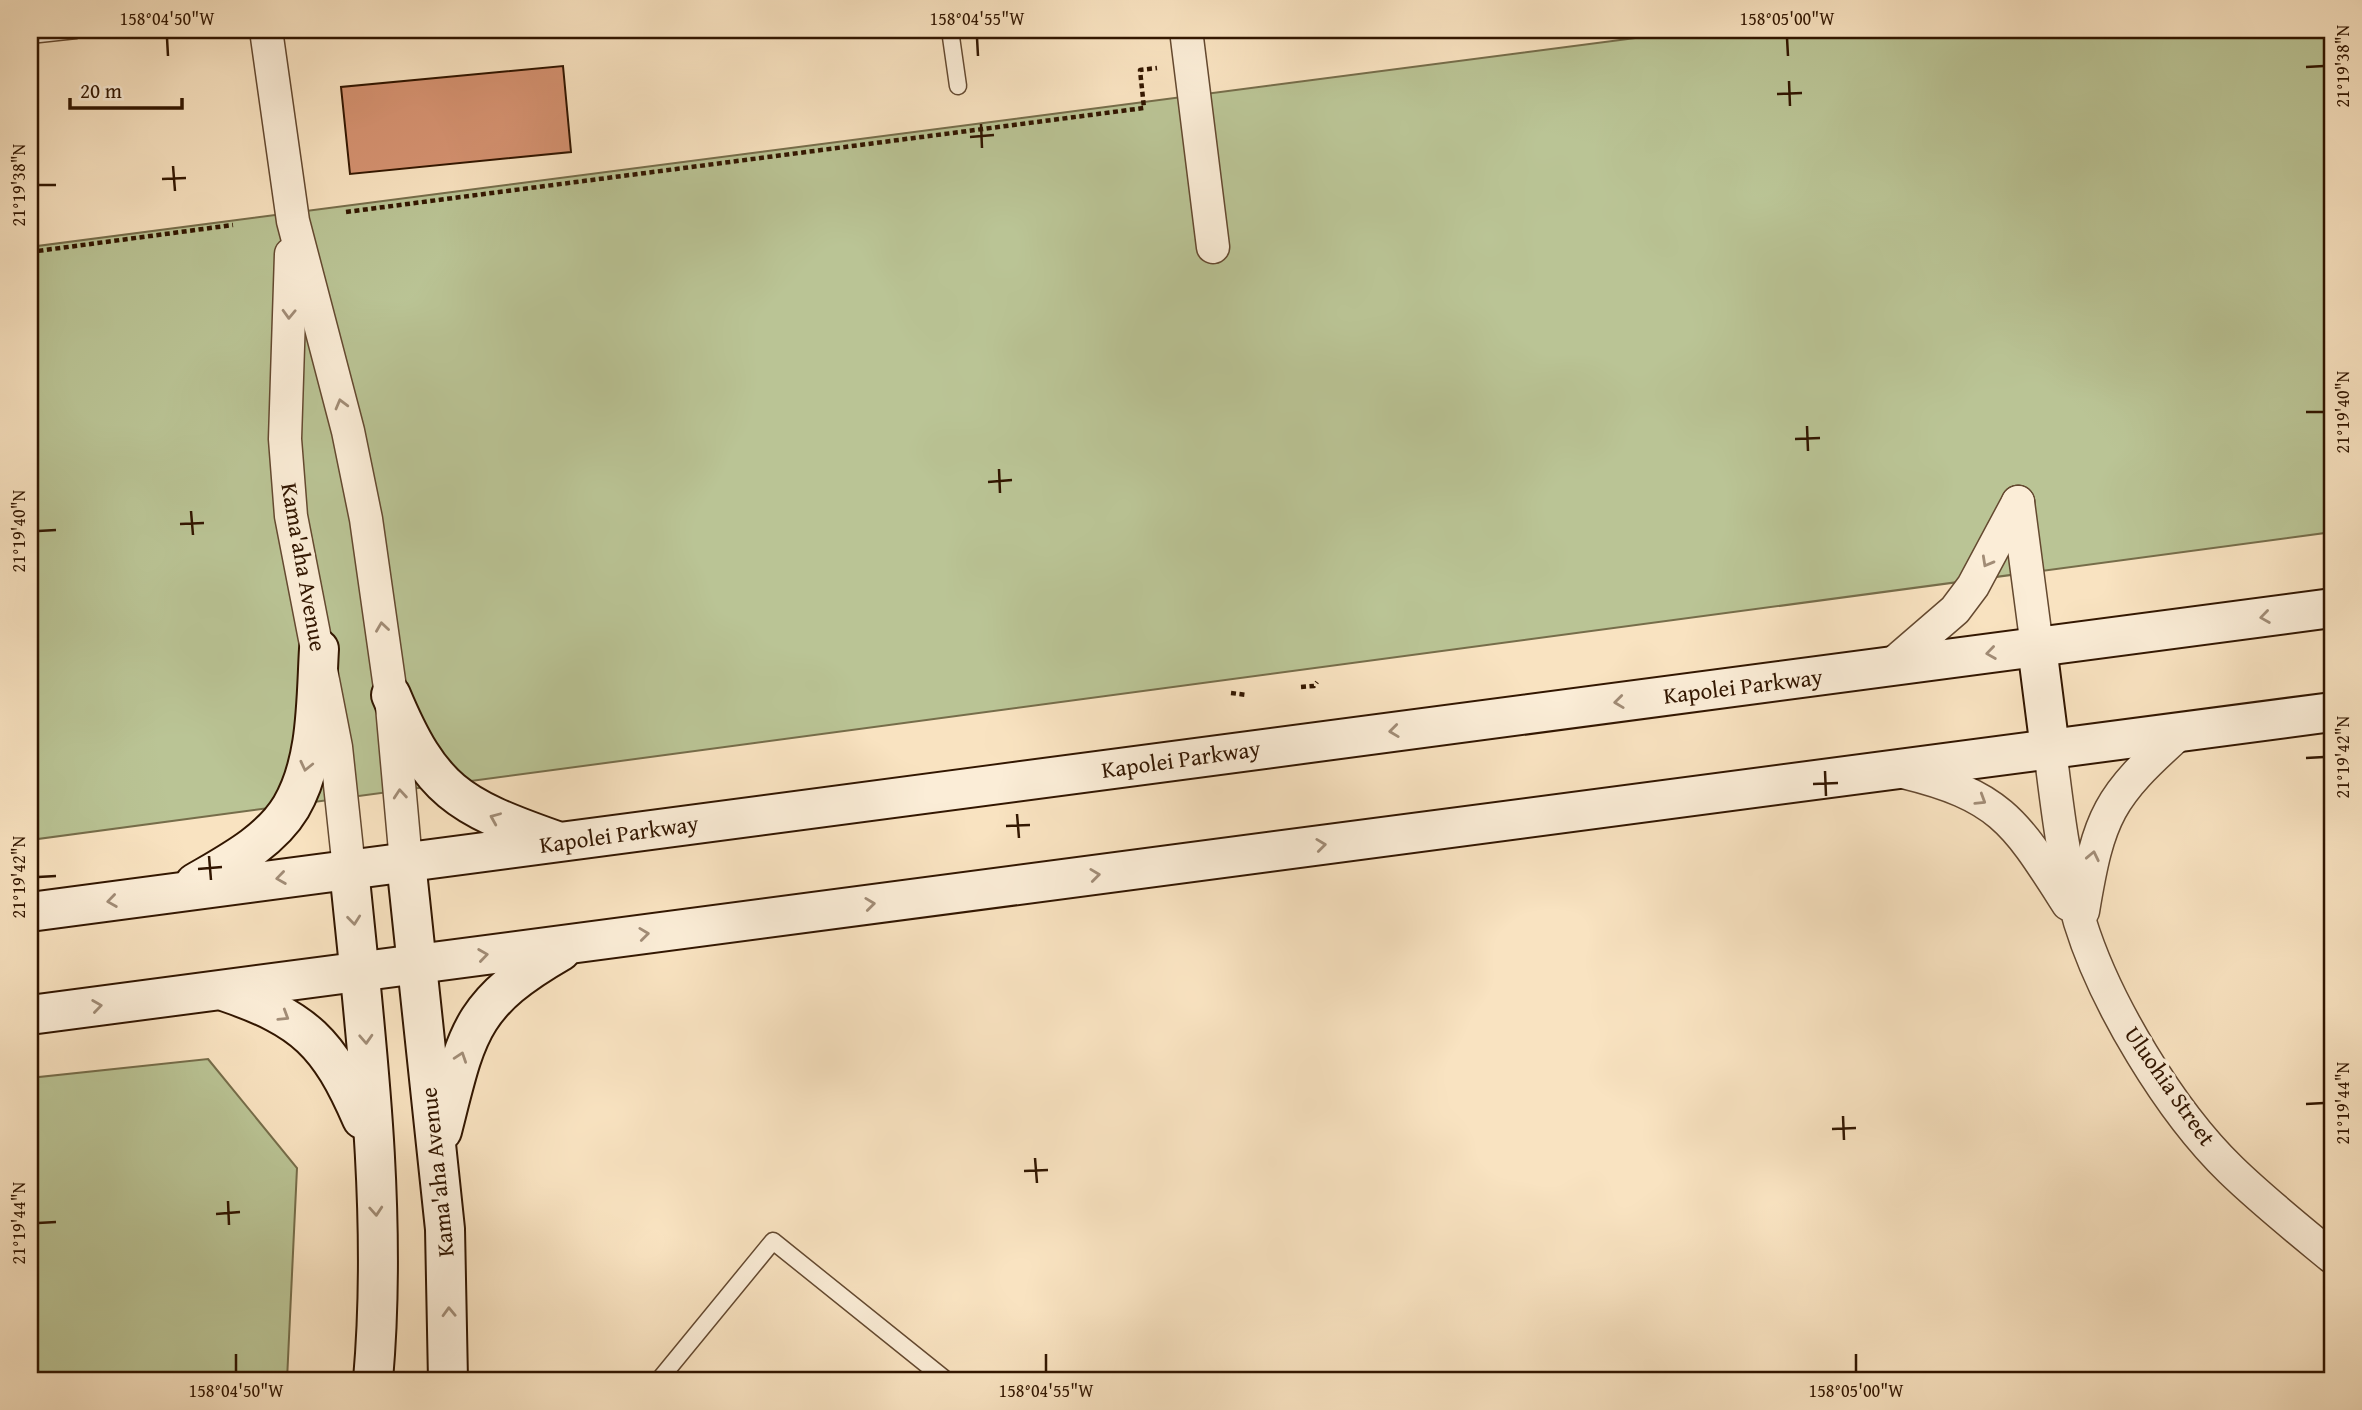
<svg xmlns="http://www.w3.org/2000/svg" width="2362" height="1410" font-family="'Gentium Book Plus',serif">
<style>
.green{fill:#bac495;stroke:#766d4a;stroke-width:2}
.building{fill:#d59271;stroke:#321600;stroke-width:2}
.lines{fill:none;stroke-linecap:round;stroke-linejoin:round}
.lane-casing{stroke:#644930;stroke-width:19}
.street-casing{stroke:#644930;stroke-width:35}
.secondary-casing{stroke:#321600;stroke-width:42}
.path{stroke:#321600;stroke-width:4.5;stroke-dasharray:5 3.5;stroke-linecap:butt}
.lane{stroke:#fbedd7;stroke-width:16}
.street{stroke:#fbedd7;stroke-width:32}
.secondary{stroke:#fbedd7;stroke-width:38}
.oneway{stroke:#a18c76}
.ticks{fill:none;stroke:#321600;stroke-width:2.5}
.labels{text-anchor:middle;stroke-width:7;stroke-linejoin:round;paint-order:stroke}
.street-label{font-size:23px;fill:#321600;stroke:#fbedd7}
.neatline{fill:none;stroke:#321600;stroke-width:2.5}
.ticks-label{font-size:18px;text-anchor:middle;fill:#321600}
</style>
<rect width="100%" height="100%" fill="#f9e3c1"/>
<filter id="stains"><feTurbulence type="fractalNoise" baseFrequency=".00286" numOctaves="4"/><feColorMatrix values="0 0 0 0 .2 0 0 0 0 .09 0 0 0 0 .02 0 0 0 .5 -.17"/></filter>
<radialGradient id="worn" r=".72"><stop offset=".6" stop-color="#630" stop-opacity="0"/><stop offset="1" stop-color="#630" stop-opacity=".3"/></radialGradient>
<g class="green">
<path d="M1697 30H2332V532L30 840V247Z"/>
<path d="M208 1059 297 1168 287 1380H30V1078Z"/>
</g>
<path class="building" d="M563 66 571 152 350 174 341 87Z"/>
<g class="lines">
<defs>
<g id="lane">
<path d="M950 30 958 86"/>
<path d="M30 35 76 30"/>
<path d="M659 1380 773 1241 946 1380"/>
</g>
<g id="street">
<path d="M266 30 293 221 348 431 366 519 391 695 406 862"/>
<path d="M1186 30 1213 247"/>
<path d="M291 254 285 439 291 516 336 747 349 869"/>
<path d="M2018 502 2037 647"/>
<path d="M1889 667 1955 610 1973 586 2018 502"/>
<path d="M2050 749C2057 807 2064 866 2080 922 2105 1003 2170 1111 2231 1170 2263 1201 2298 1229 2332 1257"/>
<path d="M1903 772C2002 796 2016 823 2068 904"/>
<path d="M2083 911C2099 815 2108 797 2181 732"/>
</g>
<g id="secondary">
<path d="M2037 647 2050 749"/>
<path d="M391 695C431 791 458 806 554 840"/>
<path d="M406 862 445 1229 448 1380"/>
<path d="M349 869C366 1038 388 1211 373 1380"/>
<path d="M195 883C229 863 270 842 291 807 318 761 316 700 319 649"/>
<path d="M30 912 2332 608"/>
<path d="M226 992C305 1019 329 1043 362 1119"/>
<path d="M30 1015 2332 712"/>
<path d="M442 1131C467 1033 469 1004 561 951"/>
</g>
</defs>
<use href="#lane" class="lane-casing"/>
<use href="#street" class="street-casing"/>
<use href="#secondary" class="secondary-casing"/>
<g class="path">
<path d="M346 212 1144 108 1140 70 1157 68"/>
<path d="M30 252 233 225"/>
<path d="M1301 687 1314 686 1317 682"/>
<path d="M1231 693 1247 695"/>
</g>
<use href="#lane" class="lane"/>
<use href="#street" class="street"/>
<use href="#secondary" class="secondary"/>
</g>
<defs><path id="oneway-chevron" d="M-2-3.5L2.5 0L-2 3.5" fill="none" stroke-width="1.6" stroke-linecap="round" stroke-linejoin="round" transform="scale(1.75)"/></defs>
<g class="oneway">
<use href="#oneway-chevron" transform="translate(289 314) rotate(92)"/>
<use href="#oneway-chevron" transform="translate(341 404) rotate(-105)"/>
<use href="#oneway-chevron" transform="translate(1987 562) rotate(119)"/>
<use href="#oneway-chevron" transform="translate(2265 617) rotate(172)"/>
<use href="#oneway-chevron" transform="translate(382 627) rotate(-98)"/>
<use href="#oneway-chevron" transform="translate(1991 653) rotate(172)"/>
<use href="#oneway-chevron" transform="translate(1619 702) rotate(173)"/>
<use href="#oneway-chevron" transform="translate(1394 731) rotate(173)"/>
<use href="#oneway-chevron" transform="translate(306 766) rotate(103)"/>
<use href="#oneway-chevron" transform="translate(400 794) rotate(-95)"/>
<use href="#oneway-chevron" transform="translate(1981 800) rotate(32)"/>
<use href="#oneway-chevron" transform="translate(495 818) rotate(-157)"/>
<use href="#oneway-chevron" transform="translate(1321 845) rotate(-7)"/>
<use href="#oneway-chevron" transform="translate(2093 856) rotate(-78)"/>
<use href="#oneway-chevron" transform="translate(1095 875) rotate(-7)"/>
<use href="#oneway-chevron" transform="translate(281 878) rotate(172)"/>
<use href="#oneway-chevron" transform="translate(112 901) rotate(172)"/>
<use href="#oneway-chevron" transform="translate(870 904) rotate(-7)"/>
<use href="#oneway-chevron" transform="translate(354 920) rotate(84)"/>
<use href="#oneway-chevron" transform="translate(644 934) rotate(-7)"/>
<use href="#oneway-chevron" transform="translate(483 955) rotate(-8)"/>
<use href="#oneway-chevron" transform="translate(97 1006) rotate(-8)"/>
<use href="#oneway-chevron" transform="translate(284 1016) rotate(32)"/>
<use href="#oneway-chevron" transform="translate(366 1039) rotate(87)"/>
<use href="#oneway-chevron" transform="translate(461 1057) rotate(-71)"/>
<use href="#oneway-chevron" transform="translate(376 1211) rotate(86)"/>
<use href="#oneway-chevron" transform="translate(449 1312) rotate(-92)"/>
</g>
<path class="ticks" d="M167 38 168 56M977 38 978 56M1787 38 1788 56M2306 67 2324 66M1789 81 1790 106M1777 94 1802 93M981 124 982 148M970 137 994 135M173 166 175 191M162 179 186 178M38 185H56M2306 412H2324M1807 426 1808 451M1795 439 1820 438M999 469 1000 493M988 482 1012 480M191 511 193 535M180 524 204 523M38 531 56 530M2306 758 2324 757M1825 771 1826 796M1813 784 1838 783M1017 814 1019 838M1006 826 1030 825M209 856 211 880M198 869 222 867M38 877 56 876M2306 1104 2324 1103M1843 1116 1844 1140M1832 1129 1856 1128M1035 1158 1037 1183M1024 1171 1048 1170M228 1201 229 1225M216 1214 240 1212M38 1223 56 1222M236 1354V1372M1046 1354V1372M1856 1354V1372"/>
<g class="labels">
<g class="street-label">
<text transform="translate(304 567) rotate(80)" y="8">Kama'aha Avenue</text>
<text transform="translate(1743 686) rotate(-7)" y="8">Kapolei Parkway</text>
<text transform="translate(1181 759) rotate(-8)" y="8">Kapolei Parkway</text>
<text transform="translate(619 834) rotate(-8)" y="8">Kapolei Parkway</text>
<text transform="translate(2170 1086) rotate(55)" y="8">Uluohia Street</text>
<text transform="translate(437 1172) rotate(-96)" y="8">Kama'aha Avenue</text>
</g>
</g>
<rect width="2362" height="1410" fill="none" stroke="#f9e3c1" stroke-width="77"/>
<path d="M70 98v10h112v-10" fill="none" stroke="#321600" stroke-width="3.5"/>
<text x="80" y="98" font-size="21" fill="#321600" stroke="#fbedd7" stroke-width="5" paint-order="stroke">20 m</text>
<rect x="38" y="38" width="2286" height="1334" class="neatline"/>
<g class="ticks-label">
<text x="167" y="25">158°04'50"W</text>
<text x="977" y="25">158°04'55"W</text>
<text x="1787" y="25">158°05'00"W</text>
<text transform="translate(2343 66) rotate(-90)" y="6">21°19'38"N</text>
<text transform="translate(19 185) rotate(-90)" y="6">21°19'38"N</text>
<text transform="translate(2343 412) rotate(-90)" y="6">21°19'40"N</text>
<text transform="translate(19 531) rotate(-90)" y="6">21°19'40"N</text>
<text transform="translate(2343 757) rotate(-90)" y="6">21°19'42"N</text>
<text transform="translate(19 877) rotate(-90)" y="6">21°19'42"N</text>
<text transform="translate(2343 1103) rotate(-90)" y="6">21°19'44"N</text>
<text transform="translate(19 1223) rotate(-90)" y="6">21°19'44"N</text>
<text x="236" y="1397">158°04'50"W</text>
<text x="1046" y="1397">158°04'55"W</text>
<text x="1856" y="1397">158°05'00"W</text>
</g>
<rect width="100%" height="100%" filter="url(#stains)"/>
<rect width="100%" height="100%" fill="url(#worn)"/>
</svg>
